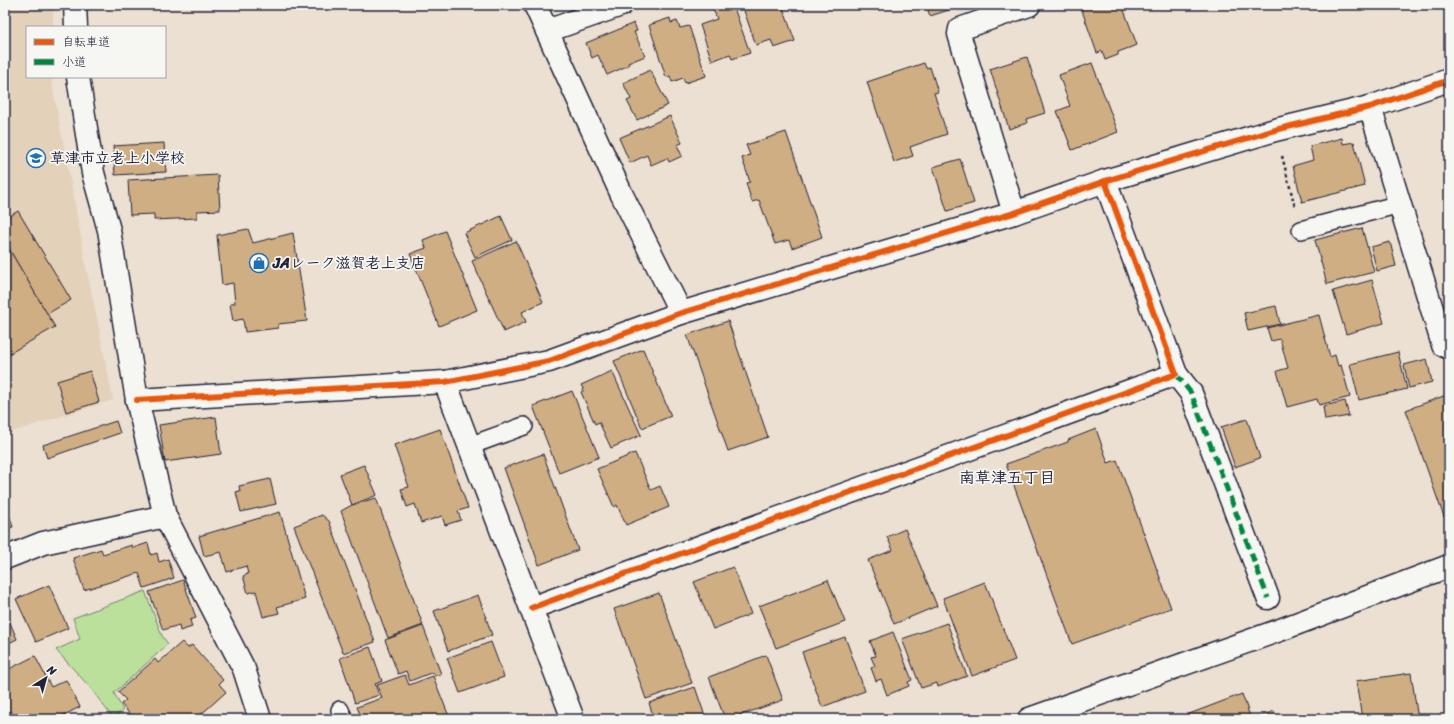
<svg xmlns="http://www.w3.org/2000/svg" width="1454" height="724" font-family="Sriracha,'Klee One',sans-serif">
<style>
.built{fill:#e3d1ba}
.green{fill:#bbe09b;stroke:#6e816b}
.building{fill:#d0ae83;stroke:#22223b}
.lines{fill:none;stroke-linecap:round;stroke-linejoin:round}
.service-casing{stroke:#22223b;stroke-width:20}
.pedestrian-casing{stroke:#22223b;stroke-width:25}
.minor-casing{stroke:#22223b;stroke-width:25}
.tertiary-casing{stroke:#22223b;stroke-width:25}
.path{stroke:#22223b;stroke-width:2.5;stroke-dasharray:3 3;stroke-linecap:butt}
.service{stroke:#f6f6f2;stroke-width:17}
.pedestrian{stroke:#f6f6f2;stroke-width:22}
.minor{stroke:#f6f6f2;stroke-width:22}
.tertiary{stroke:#f6f6f2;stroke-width:22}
.quiet{stroke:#00873e;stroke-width:5;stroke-dasharray:10 5;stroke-linecap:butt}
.cycleway-casing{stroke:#f6f6f2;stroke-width:8}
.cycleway{stroke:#e8590c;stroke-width:6}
.labels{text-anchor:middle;stroke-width:3.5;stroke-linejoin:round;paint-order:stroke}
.poi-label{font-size:15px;font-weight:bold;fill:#22223b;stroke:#f6f6f2;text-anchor:start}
.neighbourhood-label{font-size:16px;font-weight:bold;fill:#22223b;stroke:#f6f6f2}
</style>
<rect width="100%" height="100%" fill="#ebe0d1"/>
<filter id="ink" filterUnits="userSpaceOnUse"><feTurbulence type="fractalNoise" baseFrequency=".025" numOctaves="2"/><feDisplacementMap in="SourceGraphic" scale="8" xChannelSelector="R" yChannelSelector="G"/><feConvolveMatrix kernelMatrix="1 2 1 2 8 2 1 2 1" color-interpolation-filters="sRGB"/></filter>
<g filter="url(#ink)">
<path class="built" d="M5 5H53V27H27V77H52V85L80 231 86 268 94 303 113 400 5 434Z"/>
<path class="green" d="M145 591 162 636 168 644 114 693 123 710 113 718 89 686 56 650 80 639 73 618Z"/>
<g class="building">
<path d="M716 5H733L750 53 732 59 730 54 712 61 700 25 717 19 712 6Z"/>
<path d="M742 5H782L795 41 774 48 771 40 756 45Z"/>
<path d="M926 5H952H950L952 9 930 16Z"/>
<path d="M1080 5H1122L1137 45 1118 52V55L1105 60 1102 51 1097 53Z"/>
<path d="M670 18 671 23 677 21 680 28 689 26 706 76 685 83 683 78 672 82 670 76 666 77 649 25Z"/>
<path d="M634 23 637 31 634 32 645 56 628 63 629 65 607 75 598 55 592 58 586 43Z"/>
<path d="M1027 57 1045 113 1026 119 1027 123 1009 129 990 69Z"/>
<path d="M924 63 926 68 930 67 938 92 934 93 947 134 910 147 913 156 894 162 867 82Z"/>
<path d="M1092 63 1118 132 1072 150 1057 111 1070 106 1059 75Z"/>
<path d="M650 70 668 105 637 120 627 101 631 99 623 83Z"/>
<path d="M670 116 682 143 677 145 682 156 669 162 667 158 651 165 647 155 630 163 619 138Z"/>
<path d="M786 132 822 237 792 248 789 240 775 244 759 200 752 202 746 183 750 182 742 158 750 155 746 145Z"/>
<path d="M1342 138 1343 144 1354 142 1365 186 1302 202 1293 166 1313 160 1310 146Z"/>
<path d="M164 143 166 172 115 175 113 146Z"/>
<path d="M960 159 974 203 947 211 933 167Z"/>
<path d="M218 175 220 210 197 211V218L154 220V214L130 215 128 180Z"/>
<path d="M18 211 71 300 47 314 5 242V219Z"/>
<path d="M501 216 512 240 475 257 464 233Z"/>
<path d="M1362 228 1374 272 1327 284 1315 240Z"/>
<path d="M248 229 253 243 293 233 307 321 278 324V328L245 332 243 319 233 321 230 304 235 303 233 283 222 285 217 235Z"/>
<path d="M445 231 477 310 439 326 410 254 426 248 423 240Z"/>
<path d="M516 241 543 302 522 312 526 322 504 332 472 261Z"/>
<path d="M5 242 55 327 5 356Z"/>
<path d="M1390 242 1396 266 1377 271 1371 247Z"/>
<path d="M1372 280 1384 323 1346 334 1333 291Z"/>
<path d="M1276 306 1280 324 1248 331 1244 313Z"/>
<path d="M1319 315 1330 357 1335 355 1338 366 1341 365 1350 397 1319 405 1317 399 1287 407 1277 371 1288 368 1280 339 1271 341 1267 328Z"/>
<path d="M728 321 768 437 728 451 687 335Z"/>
<path d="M643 349 671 416 642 428 614 361Z"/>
<path d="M1398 352 1407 389 1359 400 1350 364Z"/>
<path d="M1427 359 1432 382 1409 388 1404 365Z"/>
<path d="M90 371 99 402 66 412 57 381Z"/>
<path d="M612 371 641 435 611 448 599 422 595 424 581 392 584 390 581 385Z"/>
<path d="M572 391 599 457 559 473 533 406Z"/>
<path d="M1449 394V514L1444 517 1406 410Z"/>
<path d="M1345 401 1349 416 1325 420 1323 406Z"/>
<path d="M216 417 221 454 165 462 159 425Z"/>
<path d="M1247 419 1260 458 1235 467 1221 427Z"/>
<path d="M116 421 120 433 47 458 43 445Z"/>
<path d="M440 429 468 508 458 511 461 520 445 525 442 516 421 523 415 504 407 507 401 489 409 487 394 445Z"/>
<path d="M1096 429 1108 463 1117 460 1171 608 1072 644 1006 464 1068 442V440Z"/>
<path d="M635 453 651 490 660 486 669 507 626 525 617 505 614 507 597 469Z"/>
<path d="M543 454 578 550 539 565 504 468Z"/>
<path d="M364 465 377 495 352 505 340 474Z"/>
<path d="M270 479 276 504 241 512 236 492 240 491 239 486Z"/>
<path d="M376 498 423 625 388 638 341 511 352 505Z"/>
<path d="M5 502 13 527 5 529Z"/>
<path d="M280 512 305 599 277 607 279 613 263 617 256 591 248 593 243 576 248 574 246 566 227 572 221 552 204 556 199 536Z"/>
<path d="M322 515 329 521 375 642 343 653 294 526Z"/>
<path d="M905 529 937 606 894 624 868 560 893 550 887 537Z"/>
<path d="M148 543 151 555 157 553 159 562 168 559 174 578 144 588 139 573 84 590 73 558 101 549 103 554 132 545 133 548Z"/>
<path d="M733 567 751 614 713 629 694 582Z"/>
<path d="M183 580 196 618 190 620 192 627 180 631 179 625 163 630 149 592Z"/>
<path d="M828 580 845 622 776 648 759 606Z"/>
<path d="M985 582 1015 660 972 676 943 598Z"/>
<path d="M49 585 68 628 36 642 16 599Z"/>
<path d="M659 593 692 683 646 699 614 609Z"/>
<path d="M478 595 492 635 448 651 434 611Z"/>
<path d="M5 611 17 639 5 645Z"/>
<path d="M947 623 967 676 938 687 937 683 921 688 902 639Z"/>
<path d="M423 626 441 674 435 676 433 672 410 681 406 671 398 674 385 640Z"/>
<path d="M893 632 912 680 908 682 909 686 887 695 881 679 876 681 871 668 875 666 871 657 876 656 870 641Z"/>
<path d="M845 637 865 691 822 707 802 652Z"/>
<path d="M182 642 188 648 192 645 223 680 219 684 226 692 197 718 198 719H134L121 704 126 700 118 692 155 659 158 663Z"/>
<path d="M491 642 504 677 460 693 447 658Z"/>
<path d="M370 647 382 681 375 684 379 695 355 703 340 658Z"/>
<path d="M766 655 783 700 730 719H725L709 677Z"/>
<path d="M35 656 51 687 66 680 80 707 56 719H15L11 711 5 714V671Z"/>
<path d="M1411 673 1418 719H1362L1356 681Z"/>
<path d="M405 675 409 685 433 676 450 719H362L357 707 382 698 377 685Z"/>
<path d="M695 687 706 719H654L649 703Z"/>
<path d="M1242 694 1251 719H1185L1184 716Z"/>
<path d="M1274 711 1277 719H1253Z"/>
</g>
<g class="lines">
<defs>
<g id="service">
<path d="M1301 230 1400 204"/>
<path d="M469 446 524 426"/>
<path d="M340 710 344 719"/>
</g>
<path id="pedestrian" d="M1176 374 1191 393 1268 598"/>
<g id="minor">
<path d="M75 5 76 27"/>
<path d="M535 5 622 195 681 313"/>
<path d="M547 31 621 5"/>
<path d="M78 77 93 173 109 230 137 400 165 516 244 669 260 719"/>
<path d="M1370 107 1443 345 1449 348"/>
<path d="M1014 213 959 34 960 29 1029 5"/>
<path d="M137 400 445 382 549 361 681 313 1014 213 1105 181 1275 130 1370 107 1449 80"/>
<path d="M5 558 43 543 165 516"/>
<path d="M531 608 1176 374 1105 181"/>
</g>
<g id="tertiary">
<path d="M445 382 573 719"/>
<path d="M1029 719 1280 630 1449 566"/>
</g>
</defs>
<use href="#service" class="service-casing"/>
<use href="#pedestrian" class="pedestrian-casing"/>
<use href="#minor" class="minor-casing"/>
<use href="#tertiary" class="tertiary-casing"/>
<path class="path" d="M1282 156 1295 207"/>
<use href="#service" class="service"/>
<use href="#pedestrian" class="pedestrian"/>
<use href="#minor" class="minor"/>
<use href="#tertiary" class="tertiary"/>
<path class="quiet" d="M1176 374 1191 393 1268 598"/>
<defs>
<g id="cycleway">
<path d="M137 400 445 382 549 361 681 313 1014 213 1105 181 1275 130 1370 107 1449 80"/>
<path d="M531 608 1176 374 1105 181"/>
</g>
</defs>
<use href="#cycleway" class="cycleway-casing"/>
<use href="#cycleway" class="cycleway"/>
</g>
</g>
<defs>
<symbol id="school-ring" viewBox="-11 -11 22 22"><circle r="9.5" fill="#f6f6f2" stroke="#1f6fb2" stroke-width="1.5"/><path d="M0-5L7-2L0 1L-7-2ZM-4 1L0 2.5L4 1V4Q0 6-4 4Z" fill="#1f6fb2"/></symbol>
<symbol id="shop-ring" viewBox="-11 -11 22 22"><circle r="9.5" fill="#f6f6f2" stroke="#1f6fb2" stroke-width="1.5"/><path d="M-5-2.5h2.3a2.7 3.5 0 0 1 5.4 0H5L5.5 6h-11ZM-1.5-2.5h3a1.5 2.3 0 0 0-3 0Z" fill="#1f6fb2"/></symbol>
</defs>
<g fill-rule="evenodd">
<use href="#school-ring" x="25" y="147" width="22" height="22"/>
<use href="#shop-ring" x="248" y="252" width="22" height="22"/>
</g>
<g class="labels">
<g class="poi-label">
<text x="50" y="163">草津市立老上小学校</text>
<text x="273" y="268">JAレーク滋賀老上支店</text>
</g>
<g class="neighbourhood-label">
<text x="1007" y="483">南草津五丁目</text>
</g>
</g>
<rect width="1454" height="724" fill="none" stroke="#f6f6f2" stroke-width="20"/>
<rect x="10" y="10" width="1434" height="704" fill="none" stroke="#22223b" stroke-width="1.5" filter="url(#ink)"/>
<rect x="26" y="26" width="140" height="52" fill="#f6f6f2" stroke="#a1a1a9"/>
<rect x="34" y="39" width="20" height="6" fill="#e8590c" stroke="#a1a1a9"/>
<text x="62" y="46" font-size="12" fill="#22223b">自転車道</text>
<rect x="34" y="59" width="20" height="6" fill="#00873e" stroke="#a1a1a9"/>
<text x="62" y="66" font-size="12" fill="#22223b">小道</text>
<g transform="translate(46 678) rotate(37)" stroke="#f6f6f2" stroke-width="3" paint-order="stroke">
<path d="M0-3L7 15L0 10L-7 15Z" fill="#22223b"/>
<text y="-6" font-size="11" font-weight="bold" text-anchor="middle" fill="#22223b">N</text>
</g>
</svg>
